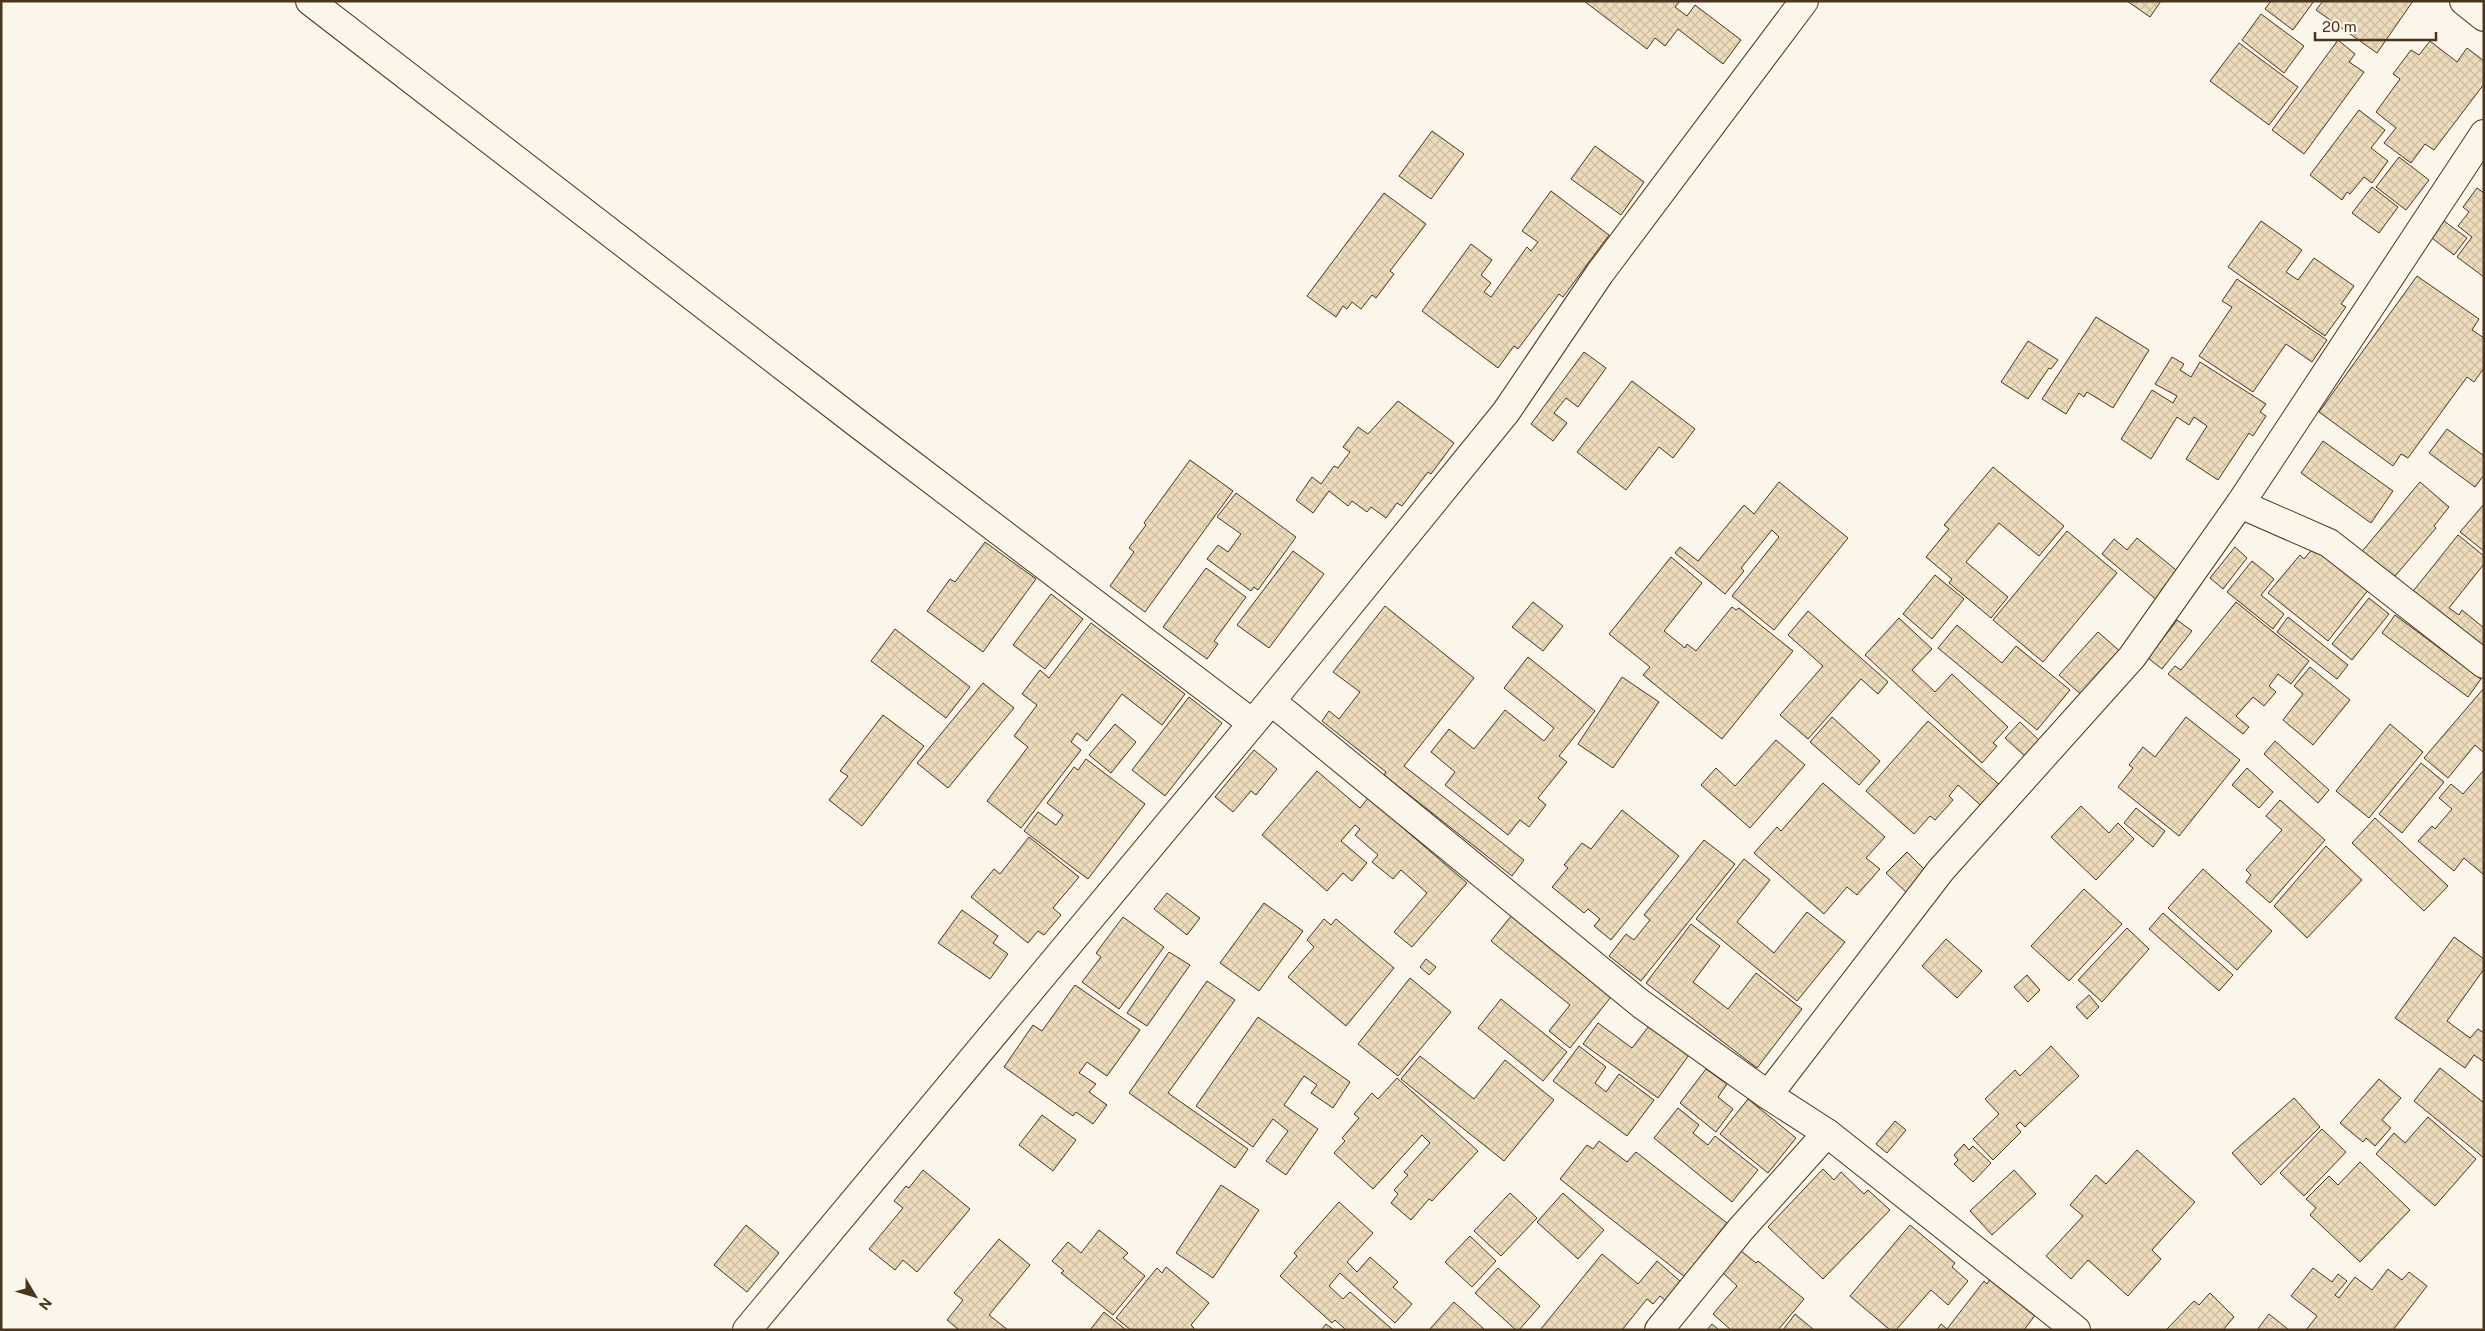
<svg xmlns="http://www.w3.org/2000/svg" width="2485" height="1331" font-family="'Public Sans',sans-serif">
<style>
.building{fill:url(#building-cross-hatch);stroke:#4a3520}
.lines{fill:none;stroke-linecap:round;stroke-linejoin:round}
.minor-casing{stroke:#4a3520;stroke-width:30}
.minor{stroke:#fbf6e9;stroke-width:28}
</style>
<defs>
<pattern id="building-cross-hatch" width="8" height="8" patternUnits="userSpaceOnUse" patternTransform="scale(1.25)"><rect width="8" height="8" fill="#ecdcbc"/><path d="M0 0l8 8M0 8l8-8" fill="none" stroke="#ccbda1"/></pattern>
</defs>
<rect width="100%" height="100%" fill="#fbf6e9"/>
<g class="building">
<path d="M1584 1H1680L1675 7 1687 16 1695 5 1741 40 1723 64 1678 29 1665 46 1655 38 1647 49Z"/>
<path d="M2127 1H2161L2150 17Z"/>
<path d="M2271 1H2314L2293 30 2265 9Z"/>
<path d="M2323 1H2413L2377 53 2316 10Z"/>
<path d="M2261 14 2304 46 2284 73 2242 40Z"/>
<path d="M2338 40 2355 54 2349 62 2364 72 2304 154 2272 130Z"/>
<path d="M2430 41 2457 62 2467 48 2484 61V84L2434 150 2425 144 2411 163 2384 143 2396 128 2376 112 2400 79 2393 74 2411 50 2419 55Z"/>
<path d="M2239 43 2298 87 2269 125 2210 81Z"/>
<path d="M2359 110 2385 130 2371 148 2388 161 2372 183 2364 177 2350 194 2347 192 2342 200 2310 175Z"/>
<path d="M1432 131 1464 154 1431 199 1399 176Z"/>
<path d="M1595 146 1644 182 1621 215 1571 179Z"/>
<path d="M2399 157 2429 180 2406 210 2376 187Z"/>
<path d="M2372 187 2398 207 2379 233 2352 213Z"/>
<path d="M2477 188 2484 193V277L2457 257 2472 237 2458 226 2469 212 2463 207Z"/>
<path d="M1551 191 1609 235 1563 297 1559 294 1518 349 1514 346 1498 368 1422 311 1471 244 1492 260 1481 275 1491 283 1484 292 1491 297 1527 247 1531 251 1538 242 1522 231Z"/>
<path d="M1384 193 1426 224 1390 271 1394 274 1376 298 1372 295 1361 309 1352 302 1347 309 1343 306 1336 317 1307 296Z"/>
<path d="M2261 221 2302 250 2286 272 2298 280 2314 258 2354 286 2341 304 2346 307 2325 336 2228 267Z"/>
<path d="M2444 221 2467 238 2454 255 2432 238Z"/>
<path d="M2417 276 2479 319 2472 330 2484 338V368L2474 382 2467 377 2408 458 2401 454 2393 466 2319 412Z"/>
<path d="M2237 279 2327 340 2312 362 2286 344 2253 392 2199 356 2232 307 2222 301Z"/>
<path d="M2096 317 2149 350 2113 408 2087 392 2084 397 2079 393 2066 414 2042 399Z"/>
<path d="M2028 341 2058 360 2051 369 2049 368 2028 399 2001 382Z"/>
<path d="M1584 352 1606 368 1578 407 1566 398 1554 413 1567 423 1553 441 1531 424Z"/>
<path d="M2172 357 2184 364 2180 370 2191 377 2200 362 2266 404 2260 412 2266 416 2253 436 2249 433 2218 480 2186 459 2207 426 2194 417 2189 425 2177 417 2151 459 2121 439 2152 390 2173 403 2177 396 2155 384Z"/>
<path d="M1632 381 1695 429 1673 458 1659 447 1626 490 1577 452Z"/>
<path d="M1398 401 1454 443 1431 474 1428 472 1402 506 1397 503 1386 518 1371 507 1367 512 1352 501 1348 506 1329 491 1313 513 1296 500 1312 477 1321 484 1334 466 1338 468 1350 452 1343 447 1358 427 1368 434Z"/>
<path d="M2447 429 2484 456V475L2475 487 2429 453Z"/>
<path d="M2323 441 2393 491 2371 523 2301 473Z"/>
<path d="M1190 460 1233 491 1145 612 1110 586 1134 552 1129 548 1146 525 1144 523Z"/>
<path d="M1993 467 2064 526 2039 556 1999 523 1966 562 2008 597 1991 618 1949 583 1952 579 1926 557 1949 529 1944 525Z"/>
<path d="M1779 482 1848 538 1774 630 1732 596 1779 537 1772 530 1741 568 1744 571 1725 594 1675 553 1680 547 1698 561 1744 505 1754 514Z"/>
<path d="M2420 482 2449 507 2434 526 2436 528 2390 582 2359 555Z"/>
<path d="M1236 493 1296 537 1258 590 1254 587 1251 591 1207 559 1218 545 1228 552 1241 534 1217 517Z"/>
<path d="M2484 504V551L2460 532Z"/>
<path d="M2067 531 2117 573 2043 662 1993 620Z"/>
<path d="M2458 535 2484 556V564L2449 608 2459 615 2462 610 2484 628V653L2410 595Z"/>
<path d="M2137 538 2181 574 2158 601 2102 554 2114 539 2127 550Z"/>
<path d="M985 542 1036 579 983 652 927 611 950 579 955 582Z"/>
<path d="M2315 546 2369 589 2328 641 2268 593 2300 555 2304 559Z"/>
<path d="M2235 547 2247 558 2223 589 2210 578Z"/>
<path d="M1293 551 1324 574 1269 648 1237 625Z"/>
<path d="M1671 557 1702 583 1664 631 1685 648 1687 644 1696 651 1732 607 1736 610 1739 608 1793 651 1722 739 1643 675 1650 667 1609 634Z"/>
<path d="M2252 561 2274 579 2261 595 2284 614 2273 629 2227 592Z"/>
<path d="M1206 568 1246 597 1214 641 1218 644 1207 659 1163 627Z"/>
<path d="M1935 575 1964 599 1932 639 1903 614Z"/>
<path d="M1051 594 1083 619 1045 669 1013 645Z"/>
<path d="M2369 598 2389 614 2352 660 2332 644Z"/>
<path d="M1533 602 1563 626 1543 651 1512 627Z"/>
<path d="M2236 602 2309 661 2291 684 2278 674 2269 686 2276 692 2264 706 2253 697 2236 716 2249 727 2243 734 2168 674 2175 666 2181 670Z"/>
<path d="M1385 606 1474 678 1404 766 1524 860 1512 876 1384 775 1386 772 1322 721 1329 711 1339 719 1360 692 1333 672Z"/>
<path d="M1808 611 1888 682 1878 694 1861 679 1808 739 1780 715 1823 666 1788 635Z"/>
<path d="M2395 615 2481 679 2468 697 2382 633Z"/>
<path d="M2288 617 2348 665 2337 679 2277 632Z"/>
<path d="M1899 618 1932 649 1912 670 1935 692 1952 674 2008 727 1993 743 1997 746 1982 763 1865 655Z"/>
<path d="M2177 620 2192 631 2162 669 2148 658Z"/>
<path d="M1091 623 1185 694 1162 725 1122 694 1087 741 1077 733 1071 742 1081 750 1021 828 987 801 1028 747 1014 736 1037 705 1022 694 1040 670 1049 678Z"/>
<path d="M1957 625 2002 663 2016 646 2070 690 2037 730 1938 648Z"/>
<path d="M895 629 970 687 946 718 871 661Z"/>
<path d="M2098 632 2123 654 2084 697 2059 675Z"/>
<path d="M1528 657 1595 711 1559 756 1567 762 1538 798 1546 805 1529 827 1520 820 1508 835 1445 785 1455 772 1431 752 1449 729 1474 749 1505 710 1544 741 1554 728 1504 688Z"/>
<path d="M2310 667 2350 700 2313 745 2283 720 2303 694 2294 686Z"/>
<path d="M1622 677 1659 702 1613 768 1578 744Z"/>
<path d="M983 683 1014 708 948 788 917 763Z"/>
<path d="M2484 688V753L2475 745 2448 778 2424 758Z"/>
<path d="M1189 697 1222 723 1165 796 1132 770Z"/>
<path d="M883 715 924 746 862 826 829 800 848 776 840 771Z"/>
<path d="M1832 717 1880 761 1859 785 1810 742Z"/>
<path d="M2186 717 2240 760 2179 836 2118 787 2133 768 2129 765 2143 747 2155 757Z"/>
<path d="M1928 721 2003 788 1985 809 1958 785 1949 796 1953 800 1935 820 1930 816 1914 834 1866 791Z"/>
<path d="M2020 722 2042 743 2027 758 2005 738Z"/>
<path d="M1115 724 1136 742 1111 773 1089 755Z"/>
<path d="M2390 724 2423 752 2369 818 2336 791Z"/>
<path d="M1776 740 1805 765 1750 828 1701 785 1716 768 1735 786Z"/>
<path d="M2275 741 2329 790 2318 803 2264 754Z"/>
<path d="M1254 750 1277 769 1256 795 1251 791 1233 812 1215 797Z"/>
<path d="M1086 759 1145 804 1088 879 1024 831 1038 812 1056 825 1063 815 1047 803 1074 767 1078 770Z"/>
<path d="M2421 763 2444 782 2402 833 2379 814Z"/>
<path d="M2247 768 2273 792 2259 808 2232 785Z"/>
<path d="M2484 770V875L2464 858 2454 871 2418 841 2432 826 2435 829 2452 809 2439 798 2451 784 2463 794Z"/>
<path d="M1317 771 1360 808 1368 798 1467 883 1412 947 1394 932 1427 893 1401 870 1393 879 1372 862 1378 855 1355 835 1360 829 1355 825 1341 841 1367 863 1352 881 1343 873 1327 891 1262 835Z"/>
<path d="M1823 783 1885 837 1866 858 1880 869 1857 895 1847 887 1824 914 1754 853 1777 827 1781 831Z"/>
<path d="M2280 800 2325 840 2270 903 2246 882 2251 875 2246 870 2282 830 2266 816Z"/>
<path d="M2081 806 2109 833 2118 823 2134 839 2096 880 2051 837Z"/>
<path d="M2136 808 2165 831 2153 847 2124 823Z"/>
<path d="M1622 810 1679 856 1611 940 1594 926 1600 919 1588 909 1584 913 1552 887 1568 868 1564 865 1582 843 1591 849Z"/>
<path d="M2375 818 2448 886 2424 911 2352 843Z"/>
<path d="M1029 837 1079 877 1053 908 1061 915 1044 935 1038 931 1028 943 971 897 994 869 1000 874Z"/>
<path d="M1704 840 1735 864 1641 981 1609 956 1626 934 1634 940 1650 920 1644 915Z"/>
<path d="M2326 846 2362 880 2307 938 2274 906Z"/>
<path d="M1907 852 1927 872 1907 893 1886 873Z"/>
<path d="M1744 859 1770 880 1737 922 1774 953 1807 912 1845 942 1797 1001 1696 919Z"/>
<path d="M2203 869 2272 931 2237 970 2168 908Z"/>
<path d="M2084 889 2122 924 2069 981 2031 946Z"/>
<path d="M1167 893 1200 918 1187 935 1154 909Z"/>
<path d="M1264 903 1303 931 1259 991 1220 963Z"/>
<path d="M962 910 998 936 993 943 1008 954 990 979 938 943Z"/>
<path d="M2163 913 2233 975 2219 991 2149 929Z"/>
<path d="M1511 916 1611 997 1570 1048 1549 1031 1570 1005 1491 941Z"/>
<path d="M1123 917 1164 947 1119 1009 1082 982 1101 957 1096 953Z"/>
<path d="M1324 919 1331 925 1336 919 1394 968 1346 1026 1288 977 1314 947 1307 940Z"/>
<path d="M1691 924 1720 946 1693 982 1728 1009 1756 973 1802 1009 1757 1068 1646 983Z"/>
<path d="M2127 928 2149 949 2102 1002 2078 980Z"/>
<path d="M2454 937 2484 959V969L2447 1021 2470 1038 2478 1029 2484 1033V1062L2474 1055 2465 1068 2395 1018Z"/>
<path d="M1946 939 1982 971 1957 998 1922 966Z"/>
<path d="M1169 952 1190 965 1147 1026 1127 1013Z"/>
<path d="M1426 959 1436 967 1429 975 1420 967Z"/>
<path d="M2027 975 2040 990 2028 1002 2014 987Z"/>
<path d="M1410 978 1451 1012 1398 1076 1358 1044Z"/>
<path d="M1207 981 1235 1000 1168 1093 1248 1149 1235 1168 1129 1093Z"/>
<path d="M1075 985 1140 1030 1107 1076 1087 1062 1079 1073 1096 1084 1089 1092 1107 1105 1093 1124 1076 1112 1073 1116 1004 1067 1033 1025 1042 1031Z"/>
<path d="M2089 995 2099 1007 2087 1019 2076 1007Z"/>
<path d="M1501 999 1567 1052 1543 1081 1478 1028Z"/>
<path d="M1258 1017 1350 1082 1333 1108 1311 1093 1317 1085 1304 1076 1284 1105 1318 1129 1286 1175 1266 1161 1288 1131 1273 1119 1253 1147 1196 1106Z"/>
<path d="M1598 1023 1632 1048 1649 1026 1689 1055 1658 1098 1583 1044Z"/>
<path d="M1579 1046 1606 1067 1595 1083 1606 1092 1619 1074 1654 1100 1627 1136 1553 1081Z"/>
<path d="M2051 1046 2079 1076 2025 1127 2020 1122 2016 1126 2021 1132 1993 1160 1973 1139 1999 1114 1985 1099 2015 1070 2020 1076Z"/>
<path d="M1420 1056 1474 1099 1505 1060 1554 1100 1504 1161 1401 1079Z"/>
<path d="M2440 1068 2484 1103V1158L2414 1101Z"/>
<path d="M1706 1069 1727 1084 1718 1097 1733 1109 1716 1132 1680 1103Z"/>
<path d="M1397 1078 1478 1151 1432 1201 1429 1199 1411 1220 1391 1203 1398 1194 1394 1190 1408 1175 1404 1172 1430 1143 1422 1135 1373 1189 1334 1153 1345 1141 1342 1138 1359 1118 1354 1114 1372 1093 1378 1099Z"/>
<path d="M2379 1079 2401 1098 2382 1120 2391 1128 2375 1146 2366 1138 2363 1142 2340 1123Z"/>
<path d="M2294 1098 2320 1127 2261 1185 2232 1153Z"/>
<path d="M1748 1099 1796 1138 1768 1173 1720 1134Z"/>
<path d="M1678 1108 1699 1125 1693 1133 1708 1145 1715 1136 1758 1170 1732 1202 1654 1138Z"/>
<path d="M1042 1115 1076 1140 1053 1171 1019 1145Z"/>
<path d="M2428 1117 2476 1159 2435 1206 2376 1154 2394 1133 2405 1143Z"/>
<path d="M1895 1121 1906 1130 1887 1153 1876 1144Z"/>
<path d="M2322 1129 2346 1152 2304 1196 2280 1173Z"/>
<path d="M1599 1141 1627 1162 1636 1152 1727 1223 1685 1277 1560 1179 1587 1145 1593 1149Z"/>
<path d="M1964 1144 1969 1150 1973 1146 1991 1163 1973 1182 1954 1164 1958 1160 1954 1155Z"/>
<path d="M2137 1150 2195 1202 2152 1250 2161 1259 2128 1296 2088 1260 2071 1279 2046 1256 2083 1216 2070 1205 2096 1175 2106 1184Z"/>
<path d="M2360 1162 2410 1210 2360 1262 2310 1215 2316 1208 2306 1199 2329 1176 2338 1185Z"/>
<path d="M1823 1169 1834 1180 1841 1172 1864 1194 1868 1190 1890 1210 1823 1279 1768 1227Z"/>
<path d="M923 1170 970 1209 917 1272 903 1260 895 1270 869 1249 903 1208 894 1201 906 1186 909 1188Z"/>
<path d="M2014 1170 2036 1194 1992 1235 1970 1211Z"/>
<path d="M1221 1185 1259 1210 1213 1278 1176 1253Z"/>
<path d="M1510 1193 1537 1218 1501 1256 1474 1231Z"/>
<path d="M1563 1193 1604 1230 1578 1259 1537 1222Z"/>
<path d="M1339 1202 1373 1233 1347 1262 1357 1272 1370 1257 1398 1282 1393 1287 1412 1304 1395 1323 1340 1273 1329 1286 1343 1299 1350 1292 1393 1330H1346L1335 1320 1332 1323 1280 1276 1297 1256 1294 1253Z"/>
<path d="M746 1225 779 1253 747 1292 714 1265Z"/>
<path d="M1910 1225 1955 1263 1952 1267 1968 1281 1948 1305 1931 1290 1896 1330H1890L1850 1296Z"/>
<path d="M1099 1230 1128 1253 1123 1258 1145 1276 1113 1315 1061 1273 1064 1271 1052 1261 1068 1242 1081 1253Z"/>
<path d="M1470 1236 1496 1261 1472 1287 1445 1262Z"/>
<path d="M999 1239 1030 1265 989 1315 1008 1330H959L947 1320 963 1300 954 1293Z"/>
<path d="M1740 1250 1756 1263 1758 1261 1804 1299 1778 1330H1731L1713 1314 1737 1286 1722 1272Z"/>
<path d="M1602 1254 1638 1284 1657 1261 1681 1282 1666 1301 1660 1296 1653 1304 1647 1299 1622 1330H1540Z"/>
<path d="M1166 1267 1209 1303 1191 1325 1194 1328 1193 1330H1131L1116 1318 1157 1268 1162 1273Z"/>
<path d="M1498 1268 1540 1306 1519 1330H1516L1475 1293Z"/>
<path d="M2313 1268 2332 1282 2338 1274 2347 1281 2335 1295 2339 1298 2355 1277 2372 1290 2388 1269 2402 1280 2409 1272 2427 1286 2393 1330H2306L2317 1316 2291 1296Z"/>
<path d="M1990 1279 2036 1314 2024 1330H1937L1941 1324 1947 1329 1984 1281 1987 1284Z"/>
<path d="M2210 1293 2234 1317 2223 1330H2166L2194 1301 2199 1305Z"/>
<path d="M1454 1302 1485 1330H1429Z"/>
<path d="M1104 1312 1126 1330H1090Z"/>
<path d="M1795 1314 1814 1330H1783Z"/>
<path d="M2269 1314 2289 1330H2257Z"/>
<path d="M1326 1324 1334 1330H1321Z"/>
<path d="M1712 1324 1719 1330H1707Z"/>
</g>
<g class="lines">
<defs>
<g id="minor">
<path d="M310 1 857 423 1252 723"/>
<path d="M2464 1 2484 17"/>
<path d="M2240 504 2329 543 2484 664"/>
<path d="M1271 701 1641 1004 1768 1095 1827 1133 2076 1330"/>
<path d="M1768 1095 1941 870 2132 657 2240 504 2484 134"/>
<path d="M747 1330 1271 701 1506 412 1600 273 1804 1"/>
<path d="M1659 1330 1741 1229 1827 1133"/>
</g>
</defs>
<use href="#minor" class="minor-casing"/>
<use href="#minor" class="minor"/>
</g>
<rect width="2485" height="1331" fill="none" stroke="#4a3520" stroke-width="5"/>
<g transform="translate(35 1296) rotate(128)" stroke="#fbf6e9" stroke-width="4" paint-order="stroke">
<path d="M0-4L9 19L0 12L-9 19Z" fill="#4a3520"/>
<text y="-8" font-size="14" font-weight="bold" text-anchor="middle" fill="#4a3520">N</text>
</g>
<path d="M2315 32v8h121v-8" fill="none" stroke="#4a3520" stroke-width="2.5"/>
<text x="2322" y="32" font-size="15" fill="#4a3520" stroke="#fbf6e9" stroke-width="4" paint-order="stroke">20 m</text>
</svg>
